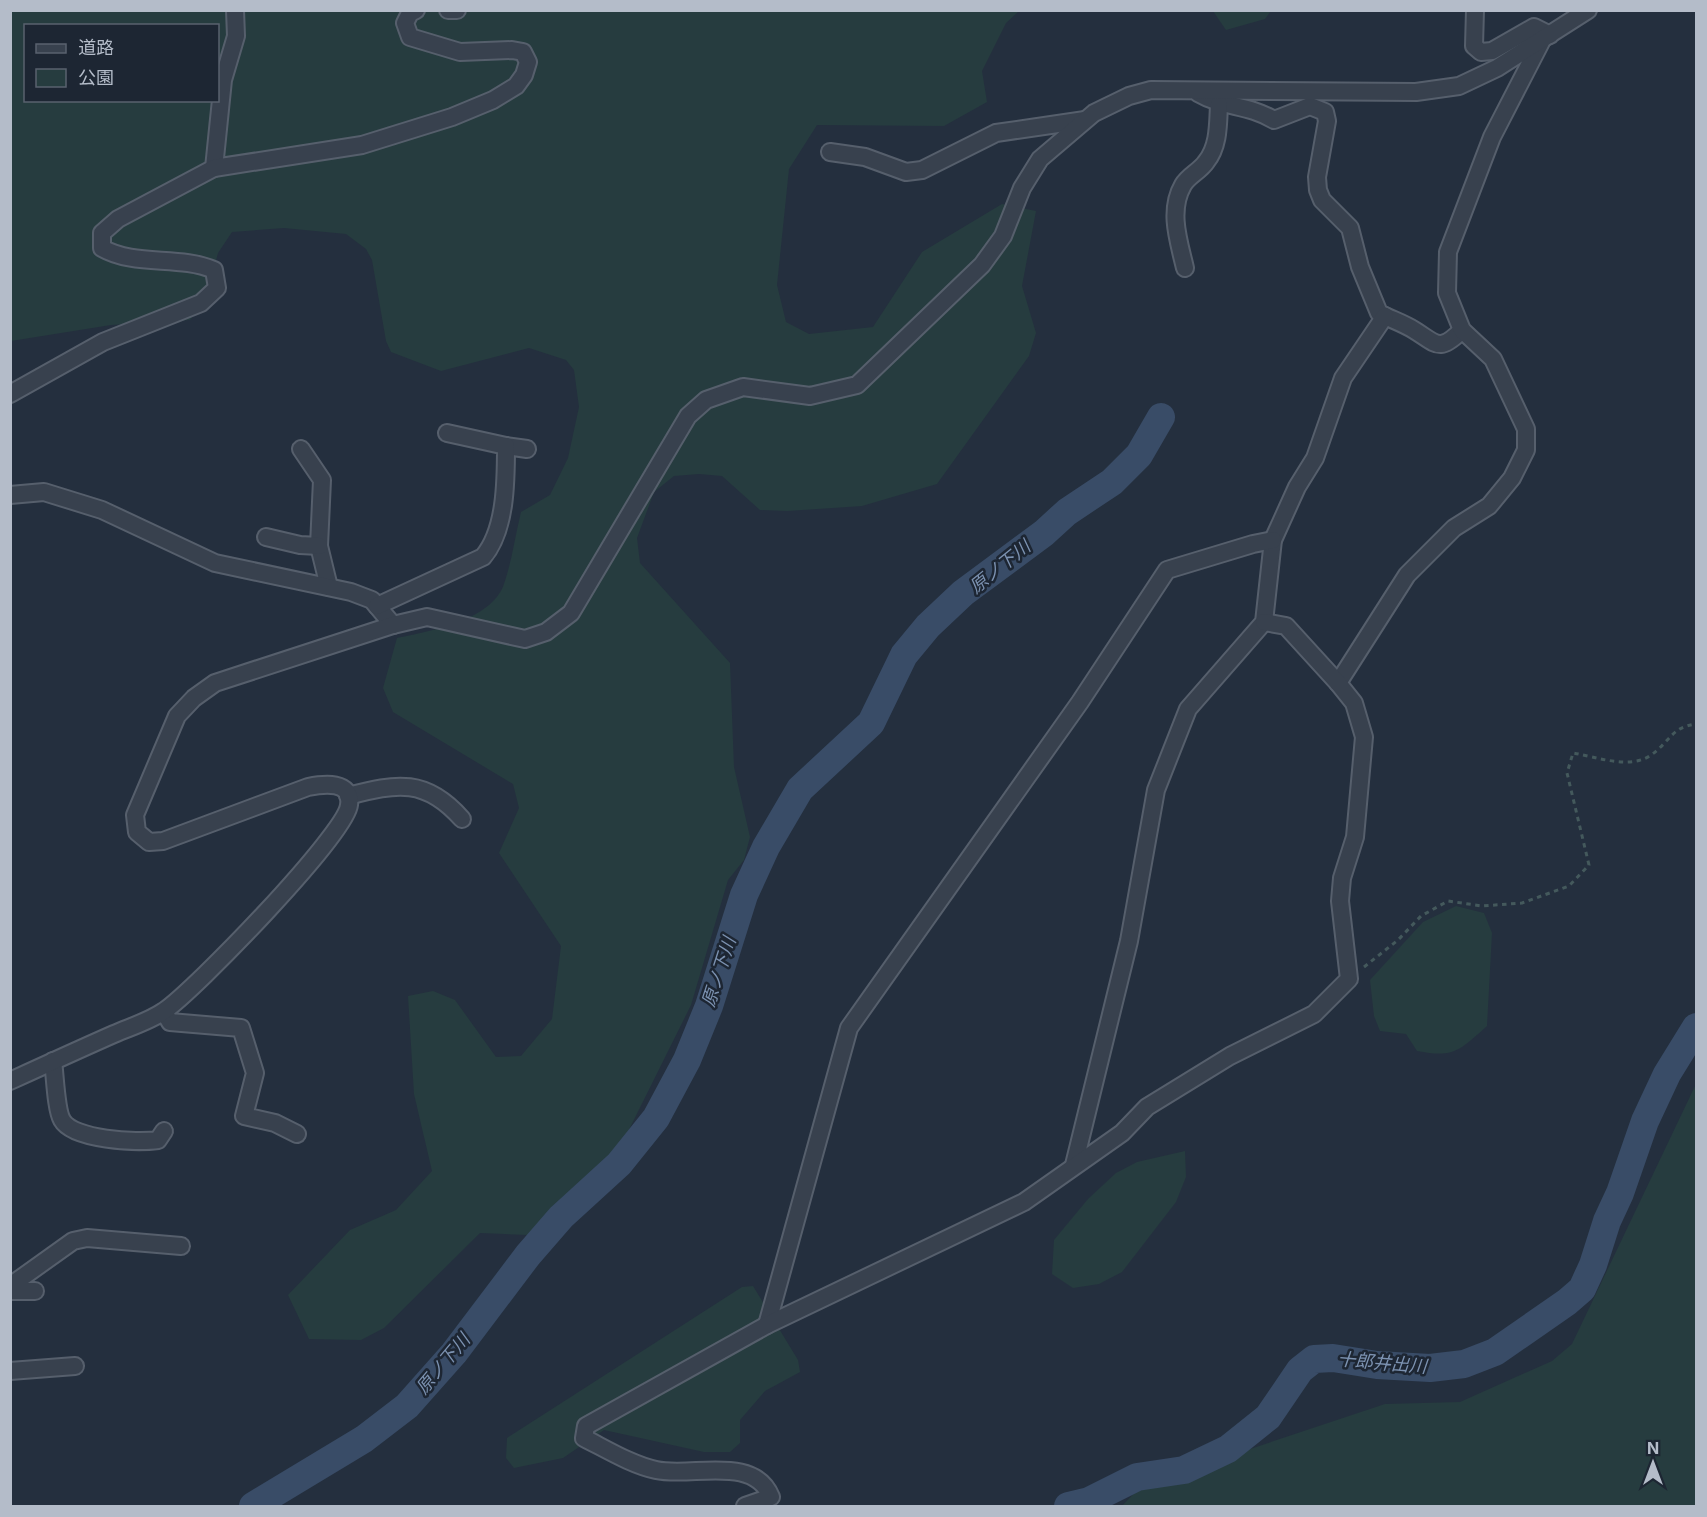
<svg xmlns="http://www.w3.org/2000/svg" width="1707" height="1517" font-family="Inter,'Noto Sans JP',sans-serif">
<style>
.green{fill:#263c3f;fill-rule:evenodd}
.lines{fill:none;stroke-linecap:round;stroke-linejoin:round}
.river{stroke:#394c67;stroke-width:28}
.minor-casing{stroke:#565f6c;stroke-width:20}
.path{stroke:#44595c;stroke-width:3;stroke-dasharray:4.5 4.5;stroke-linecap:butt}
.minor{stroke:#38414e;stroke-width:16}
.labels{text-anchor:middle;stroke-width:5;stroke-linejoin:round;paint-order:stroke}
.water-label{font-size:18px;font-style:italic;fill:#7c92b1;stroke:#1d2633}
</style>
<rect width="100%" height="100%" fill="#242f3e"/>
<g class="green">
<path d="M10 11H1019L1006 23 982 71 987 102 944 126 817 125 789 169 777 285 786 322 809 334 873 327 922 252 1002 204 1036 211 1022 286 1036 333 1029 356 937 484 862 506 787 511 760 510 722 476 699 474 674 476 654 492 637 538 640 563 730 663 734 767 750 837 744 860 728 880 691 1005 606 1176 528 1235 480 1233 384 1328 361 1340 309 1339 288 1295 350 1230 396 1210 432 1171 414 1094 408 996 433 991 455 1000 496 1057 521 1056 552 1019 561 946 499 853 519 808 513 784 393 712 383 688 397 638C430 631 491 621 504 584 512 561 515 536 521 512L550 495 568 458 579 407 574 370 566 360 529 348 441 371 391 352 386 341 372 260 366 249 346 234 284 228 232 232 218 253 206 299 190 320 111 325 11 341ZM26 26H218V100H26Z"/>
<path d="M1213 11H1271L1265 19 1226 30Z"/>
<path d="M1456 906 1484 913 1492 933 1487 1026C1459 1051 1454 1058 1417 1051L1406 1034 1380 1031 1374 1016 1370 980 1423 922Z"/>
<path d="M1696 1084V1506H1122L1142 1485 1385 1404 1460 1402 1552 1361 1572 1344Z"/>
<path d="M1185 1151 1186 1177 1176 1202 1122 1272 1099 1284 1073 1288 1052 1274 1054 1240 1088 1199 1116 1173 1137 1162Z"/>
<path d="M753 1286 798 1360 800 1372 765 1391 740 1420V1443L730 1452H704L604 1430 563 1458 514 1468 506 1458 507 1438 742 1287Z"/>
</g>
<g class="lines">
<g class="river">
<path d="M253 1506 364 1439 407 1406 454 1353 528 1255 561 1217 619 1164 656 1118 687 1060 709 1006 744 895 766 847 800 789 871 723 904 655 928 626 963 593 1044 533 1067 512 1112 482 1139 455 1161 417"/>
<path d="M1068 1506 1089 1501 1137 1477 1184 1470 1228 1449 1268 1417 1300 1370 1314 1359 1333 1358 1377 1365 1430 1368 1464 1364 1495 1352 1567 1302 1582 1289 1593 1265 1607 1221 1620 1193 1645 1121 1667 1074 1696 1027"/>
</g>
<defs>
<g id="minor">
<path d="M448 10H457"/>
<path d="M1475 10 1474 46 1481 52 1492 51 1534 27 1550 35"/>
<path d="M1198 93C1224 108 1247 104 1274 120L1310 106 1325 112 1327 121 1317 177 1318 190 1322 200 1350 228 1360 267 1379 313C1390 319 1403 323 1414 330 1437 344 1439 353 1462 330"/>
<path d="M830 152 865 157 906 172 922 170 996 133 1085 120"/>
<path d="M214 168 223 80 236 36 235 10"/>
<path d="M1185 268C1179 242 1168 211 1183 185 1188 176 1200 171 1206 162 1219 146 1218 124 1219 104"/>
<path d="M10 394 103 342 201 303 217 288 214 270C179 255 135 267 102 248V233L118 219 214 168 362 145 452 117 493 100 516 86 524 75 528 62 523 52 512 50 460 52 410 37 405 23 410 13 416 10"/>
<path d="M506 446 527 449"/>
<path d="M301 449 322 480 319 546 329 587"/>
<path d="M10 495 44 492 102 510 215 563 351 592 372 600 393 625"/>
<path d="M266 537 300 545 319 546"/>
<path d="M377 606 483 557C506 530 506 481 506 446L447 433"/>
<path d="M1338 683 1407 575 1454 528 1489 506 1512 478 1526 450V429L1493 359 1462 330 1447 293 1448 252 1492 137 1541 42"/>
<path d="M348 796C397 783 426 778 462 819"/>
<path d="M164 1012 170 1022 241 1028 255 1073 244 1116 275 1123 297 1134"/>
<path d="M53 1061C55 1075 56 1110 62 1120 73 1140 137 1143 158 1140L164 1131"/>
<path d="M10 1081C45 1065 80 1049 114 1034 130 1027 150 1021 164 1011 194 991 346 834 349 805 353 780 323 784 308 787L163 841 149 842 137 832 135 815 177 716 194 698 215 683 393 625 427 617 525 639 546 632 571 613 688 416 706 400 743 387 810 396 857 385 982 265 1003 236 1022 188 1040 159 1094 113 1129 96 1151 90 1416 92 1459 86 1497 68 1588 10"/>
<path d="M1074 1165 1129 941 1156 790 1188 709 1264 622 1273 540 1297 487 1315 458 1343 378 1385 316"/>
<path d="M10 1286 73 1241 87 1238 181 1246"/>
<path d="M10 1291H35"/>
<path d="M767 1325 849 1028 1080 702 1167 570 1253 544 1273 540"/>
<path d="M10 1371 75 1366"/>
<path d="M745 1506 771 1497C754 1454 691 1478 656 1470 632 1465 606 1449 584 1438L586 1426 767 1325 1024 1202 1122 1133 1147 1107 1230 1056 1314 1014 1349 979 1340 901 1342 878 1355 837 1364 737 1354 703 1338 683 1286 626 1264 622"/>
</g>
</defs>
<use href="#minor" class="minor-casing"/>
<path class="path" d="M1364 967 1398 940 1421 916 1448 901 1482 906 1522 903 1569 886 1589 865 1567 773 1573 753C1597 757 1630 770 1651 755 1670 742 1671 727 1696 724"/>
<use href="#minor" class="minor"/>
</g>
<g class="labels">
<g class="water-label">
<text transform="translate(1000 567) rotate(-39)" y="6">原ノ下川</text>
<text transform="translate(719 972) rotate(-72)" y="6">原ノ下川</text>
<text transform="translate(1382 1363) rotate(5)" y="6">十郎井出川</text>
<text transform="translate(443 1364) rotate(-50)" y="6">原ノ下川</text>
</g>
</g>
<rect width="1707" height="1517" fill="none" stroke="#b4bcc9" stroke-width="24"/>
<rect x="24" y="24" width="195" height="78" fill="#1d2633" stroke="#59626f" stroke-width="1.5"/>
<rect x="36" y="44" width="30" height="9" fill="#38414e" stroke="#59626f" stroke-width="1.5"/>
<text x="78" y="54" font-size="18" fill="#b4bcc9">道路</text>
<rect x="36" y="69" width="30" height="18" fill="#263c3f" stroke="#59626f" stroke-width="1.5"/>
<text x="78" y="84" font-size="18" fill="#b4bcc9">公園</text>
<g transform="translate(1653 1463)" stroke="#1d2633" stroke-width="4.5" paint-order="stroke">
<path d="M0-4.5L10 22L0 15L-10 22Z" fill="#b4bcc9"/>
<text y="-9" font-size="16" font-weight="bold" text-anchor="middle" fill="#b4bcc9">N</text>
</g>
</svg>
